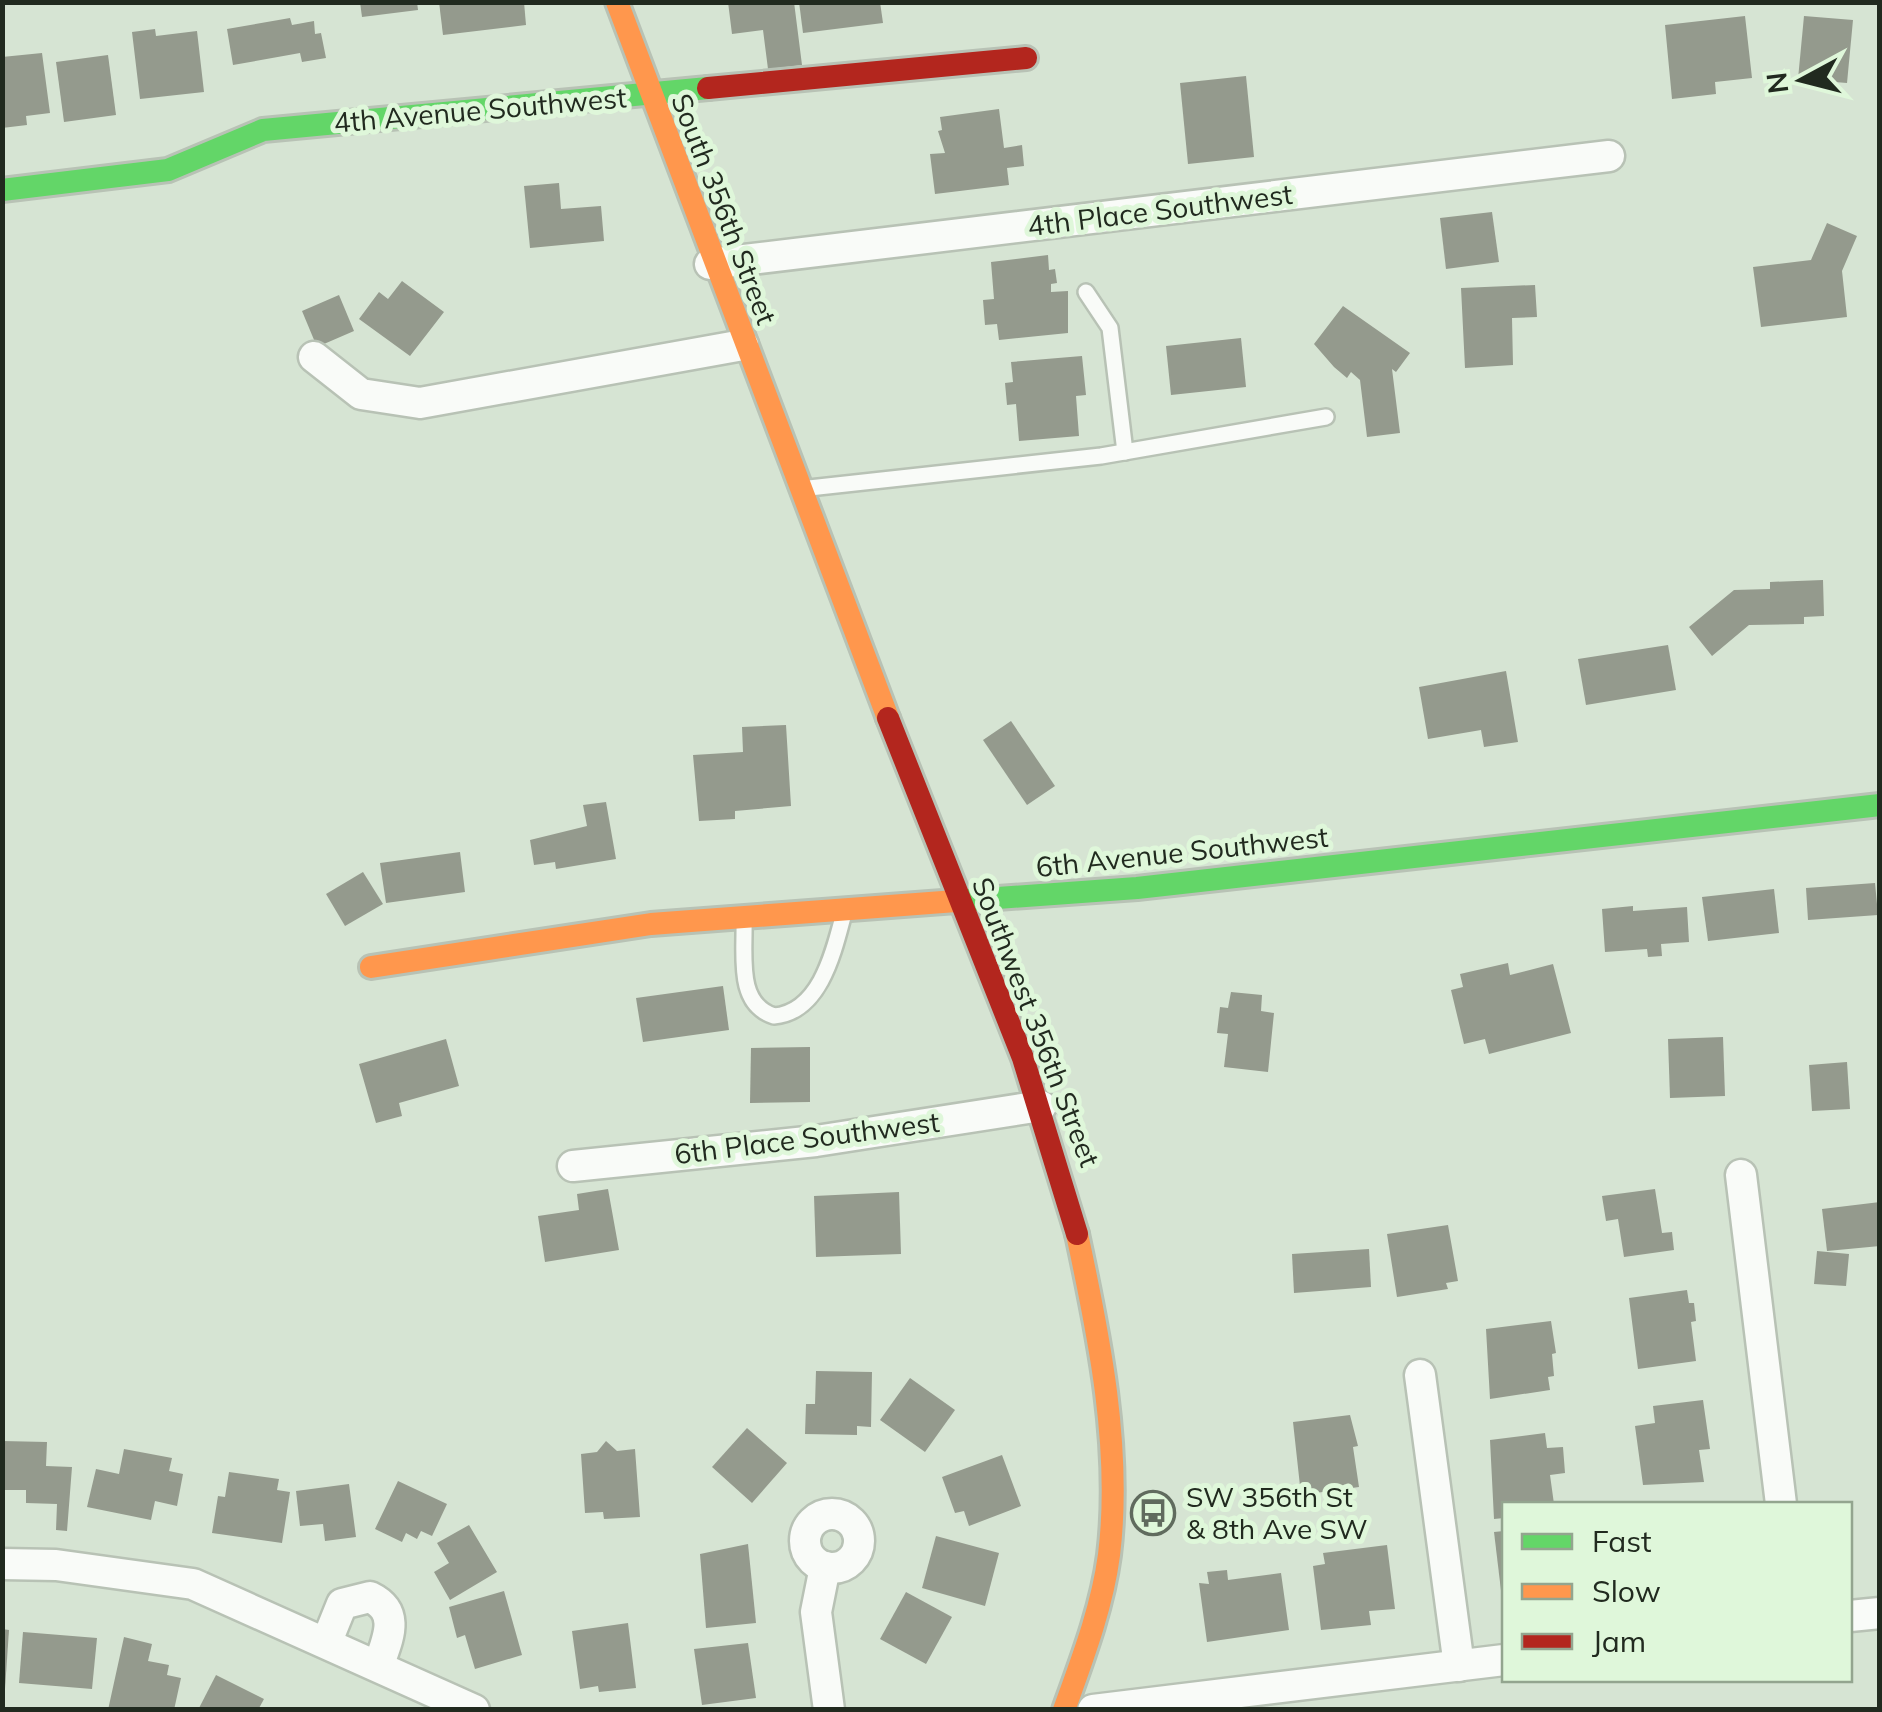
<svg xmlns="http://www.w3.org/2000/svg" width="1882" height="1712" font-family="Mulish,sans-serif">
<style>
.building{fill:#949a8d}
.lines{fill:none;stroke-linecap:round;stroke-linejoin:round}
.lane-casing{stroke:#b8c2b5;stroke-width:20}
.street-casing{stroke:#b8c2b5;stroke-width:35}
.fast-casing{stroke:#b8c2b5;stroke-width:28}
.slow-casing{stroke:#b8c2b5;stroke-width:28}
.jam-casing{stroke:#b8c2b5;stroke-width:28}
.lane{stroke:#f9fbf8;stroke-width:15}
.street{stroke:#f9fbf8;stroke-width:30}
.fast{stroke:#63d668;stroke-width:22}
.slow{stroke:#ff974d;stroke-width:22}
.jam{stroke:#b3261e;stroke-width:22}
.labels{text-anchor:middle;stroke-width:10;stroke-linejoin:round;paint-order:stroke}
.street-label{font-size:28px;fill:#212a1f;stroke:#dff7da}
.poi-label{font-size:28px;fill:#212a1f;stroke:#dff7da;text-anchor:start}
</style>
<rect width="100%" height="100%" fill="#d6e4d3"/>
<g class="building">
<path d="M360 2H417L418 10 362 17Z"/>
<path d="M439 2H524L526 25 443 35Z"/>
<path d="M728 2H794L802 65 768 69 763 30 732 34Z"/>
<path d="M799 2H880L883 23 803 33Z"/>
<path d="M1745 16 1752 78 1715 82 1716 94 1672 99 1665 25Z"/>
<path d="M1804 16 1853 20 1847 83 1798 79Z"/>
<path d="M290 18 292 25 314 21 315 34 321 33 326 58 302 62 300 53 233 65 227 29Z"/>
<path d="M155 29 156 36 197 31 204 92 140 99 132 32Z"/>
<path d="M42 53 50 113 26 116 27 125 2 128V57Z"/>
<path d="M108 55 116 115 64 122 56 62Z"/>
<path d="M1246 76 1254 157 1188 164 1180 83Z"/>
<path d="M999 109 1004 148 1022 145 1024 166 1007 168 1009 185 935 194 930 154 945 153 938 131 942 130 940 117Z"/>
<path d="M559 183 561 209 601 206 604 241 530 248 524 186Z"/>
<path d="M1492 212 1499 262 1446 269 1440 218Z"/>
<path d="M1827 223 1857 236 1842 271 1847 317 1761 327 1753 267 1811 260Z"/>
<path d="M1048 255 1049 270 1055 269 1057 283 1051 284V292L1068 291V333L999 340 997 324 985 325 983 300 994 299 991 262Z"/>
<path d="M402 281 444 312 410 356 359 319 379 292 388 299Z"/>
<path d="M1535 285 1537 317 1512 318 1513 365 1465 368 1461 288Z"/>
<path d="M339 295 354 331 317 347 302 311Z"/>
<path d="M1343 306 1410 353 1396 372 1392 369 1400 433 1367 437 1360 380 1351 372 1347 378 1334 367 1314 344Z"/>
<path d="M1241 338 1246 387 1171 395 1166 346Z"/>
<path d="M1082 356 1086 395 1076 396 1079 436 1019 441 1016 404 1007 405 1005 383 1013 382 1011 362Z"/>
<path d="M1823 580 1824 616 1804 617V624L1749 625 1712 656 1689 627 1734 590 1770 589V582Z"/>
<path d="M1668 645 1676 690 1586 705 1578 659Z"/>
<path d="M1506 671 1518 742 1484 747 1481 730 1428 739 1419 687Z"/>
<path d="M1011 721 1055 786 1027 805 983 740Z"/>
<path d="M786 725 791 806 735 811V819L699 821 693 755 743 752 742 727Z"/>
<path d="M606 802 616 859 556 869 555 862 534 865 530 840 587 826 583 805Z"/>
<path d="M460 852 465 892 386 903 380 863Z"/>
<path d="M363 872 383 904 345 926 326 894Z"/>
<path d="M1875 883 1878 915 1808 920 1806 888Z"/>
<path d="M1774 889 1779 933 1708 941 1702 897Z"/>
<path d="M1633 906V911L1687 907 1689 942 1661 944 1662 956 1648 957 1647 949 1605 952 1602 909Z"/>
<path d="M1508 963 1510 975 1553 964 1571 1033 1489 1054 1485 1039 1464 1044 1451 990 1463 987 1460 974Z"/>
<path d="M723 986 729 1030 643 1042 636 998Z"/>
<path d="M1231 992 1262 995 1261 1011 1274 1013 1268 1072 1224 1067 1228 1034 1217 1033 1220 1007 1228 1008Z"/>
<path d="M1723 1037 1725 1096 1670 1098 1668 1039Z"/>
<path d="M446 1039 459 1086 399 1103 402 1116 376 1123 359 1064Z"/>
<path d="M810 1047V1102L750 1103 751 1048Z"/>
<path d="M1847 1062 1850 1109 1812 1111 1809 1065Z"/>
<path d="M608 1189 619 1250 545 1262 538 1216 579 1210 577 1194Z"/>
<path d="M1655 1189 1662 1233 1672 1232 1674 1250 1624 1257 1618 1219 1606 1221 1602 1196Z"/>
<path d="M899 1192 901 1254 816 1257 814 1196Z"/>
<path d="M1880 1202V1246L1827 1251 1822 1209Z"/>
<path d="M1448 1225 1458 1281 1446 1283 1448 1289 1397 1297 1387 1234Z"/>
<path d="M1369 1249 1371 1287 1294 1293 1292 1254Z"/>
<path d="M1817 1251 1849 1254 1846 1286 1814 1284Z"/>
<path d="M1687 1290 1689 1303H1694L1696 1321 1691 1322 1696 1361 1638 1369 1629 1298Z"/>
<path d="M1551 1321 1556 1353 1552 1354 1554 1376 1548 1377 1550 1390 1490 1399 1486 1329Z"/>
<path d="M816 1371 872 1372 871 1427 857 1426V1435L805 1434 806 1404H815Z"/>
<path d="M910 1378 955 1410 925 1452 880 1420Z"/>
<path d="M1703 1400 1710 1449 1699 1450 1704 1482 1643 1485 1635 1426 1655 1423 1653 1406Z"/>
<path d="M1350 1415 1358 1446 1353 1447 1359 1487 1301 1495 1293 1422Z"/>
<path d="M747 1428 787 1463 752 1503 712 1467Z"/>
<path d="M1545 1433 1547 1448 1563 1447 1565 1473 1550 1475 1554 1504H1504V1518L1494 1519 1490 1440Z"/>
<path d="M2 1441 47 1442 46 1466 72 1467 67 1531 56 1530 57 1504 26 1503V1490H2Z"/>
<path d="M606 1441 617 1451 635 1449 640 1517 604 1519 603 1512 585 1513 581 1454 597 1452Z"/>
<path d="M124 1449 172 1458 169 1471 183 1474 177 1506 155 1501 151 1520 87 1507 96 1469 119 1474Z"/>
<path d="M1002 1455 1021 1506 969 1526 964 1511 955 1513 942 1477Z"/>
<path d="M229 1472 279 1479 277 1490 290 1492 282 1543 212 1533 218 1496 225 1497Z"/>
<path d="M398 1481 447 1504 432 1536 421 1531 417 1539 406 1533 402 1542 375 1529Z"/>
<path d="M349 1484 356 1537 325 1541 323 1524 300 1526 296 1491Z"/>
<path d="M469 1525 497 1572 450 1600 434 1572 449 1563 437 1543Z"/>
<path d="M1504 1531V1598L1502 1599 1494 1532Z"/>
<path d="M936 1536 999 1553 985 1606 922 1588Z"/>
<path d="M748 1544 756 1623 706 1628 700 1554Z"/>
<path d="M1387 1545 1395 1609 1369 1611 1371 1625 1321 1630 1313 1566 1325 1564 1323 1553Z"/>
<path d="M1227 1570 1228 1580 1281 1573 1289 1630 1207 1642 1199 1583 1209 1584 1207 1572Z"/>
<path d="M504 1591 522 1655 475 1669 465 1635 457 1638 449 1607Z"/>
<path d="M906 1592 952 1617 926 1664 880 1639Z"/>
<path d="M628 1623 636 1688 599 1692 598 1686 580 1689 572 1631Z"/>
<path d="M2 1629 9 1630 5 1689H2Z"/>
<path d="M23 1632 97 1638 92 1689 19 1683Z"/>
<path d="M124 1637 152 1644 148 1661 169 1665 167 1675 181 1678 174 1710H108Z"/>
<path d="M748 1643 756 1698 702 1705 694 1649Z"/>
<path d="M216 1675 264 1699 258 1710H198Z"/>
</g>
<g class="lines">
<defs>
<g id="lane">
<path d="M1086 292 1110 328 1125 452"/>
<path d="M800 489 1101 456 1326 417"/>
<path d="M744 922C745 955 736 1004 774 1016 821 1012 834 950 844 913"/>
</g>
<g id="street">
<path d="M710 264 1609 156"/>
<path d="M314 357 361 394 420 403 743 345"/>
<path d="M573 1166 816 1141 1041 1106"/>
<path d="M1741 1175 1781 1504"/>
<path d="M1420 1375 1459 1666"/>
<circle cx="832" cy="1541" r="27"/>
<path d="M2 1564 56 1565 193 1584 474 1710"/>
<path d="M825 1567 816 1612 829 1710"/>
<path d="M1850 1616 1880 1613"/>
<path d="M327 1641 342 1604 370 1597C401 1612 388 1638 379 1664"/>
<path d="M1093 1710 1504 1660"/>
</g>
<g id="fast">
<path d="M2 190 168 170 263 130 708 88"/>
<path d="M956 901 1137 888 1880 805"/>
</g>
<g id="slow">
<path d="M617 2 888 718"/>
<path d="M371 967 651 924 956 901"/>
<path d="M1064 1710C1082 1660 1102 1608 1109 1555 1122 1449 1099 1336 1077 1234"/>
</g>
<g id="jam">
<path d="M708 88 1026 58"/>
<path d="M888 718 1023 1058 1077 1234"/>
</g>
</defs>
<use href="#lane" class="lane-casing"/>
<use href="#street" class="street-casing"/>
<use href="#fast" class="fast-casing"/>
<use href="#slow" class="slow-casing"/>
<use href="#jam" class="jam-casing"/>
<use href="#lane" class="lane"/>
<use href="#street" class="street"/>
<use href="#fast" class="fast"/>
<use href="#slow" class="slow"/>
<use href="#jam" class="jam"/>
</g>
<defs>
<symbol id="bus-ring" viewBox="-11 -11 22 22"><circle r="9.5" fill="#dff7da" stroke="#606b5e" stroke-width="1.5"/><path d="M-5-6H5V4H4V6H2V4H-2V6H-4V4H-5ZM-3.5-4V0h7V-4ZM-3.5 1.2v1.5H-2V1.2ZM2 1.2v1.5H3.5V1.2Z" fill="#606b5e"/></symbol>
</defs>
<g fill-rule="evenodd">
<use href="#bus-ring" x="1128" y="1488" width="50" height="50"/>
</g>
<g class="labels">
<g class="street-label">
<text transform="translate(480 110) rotate(-5)" y="10">4th Avenue Southwest</text>
<text transform="translate(724 209) rotate(69)" y="10">South 356th Street</text>
<text transform="translate(1160 210) rotate(-7)" y="10">4th Place Southwest</text>
<text transform="translate(1182 852) rotate(-6)" y="10">6th Avenue Southwest</text>
<text transform="translate(1036 1022) rotate(69)" y="10">Southwest 356th Street</text>
<text transform="translate(807 1138) rotate(-7)" y="10">6th Place Southwest</text>
</g>
<g class="poi-label">
<text x="1186" y="1507">SW 356th St<tspan x="1186" dy="32">&amp; 8th Ave SW</tspan></text>
</g>
</g>
<rect width="1882" height="1712" fill="none" stroke="#212a1f" stroke-width="10"/>
<rect x="1502" y="1502" width="350" height="180" fill="#dff7da" stroke="#93a58f" stroke-width="2.5"/>
<rect x="1522" y="1534" width="50" height="15" fill="#63d668" stroke="#93a58f" stroke-width="2.5"/>
<text x="1592" y="1552" font-size="30" fill="#212a1f">Fast</text>
<rect x="1522" y="1584" width="50" height="15" fill="#ff974d" stroke="#93a58f" stroke-width="2.5"/>
<text x="1592" y="1602" font-size="30" fill="#212a1f">Slow</text>
<rect x="1522" y="1634" width="50" height="15" fill="#b3261e" stroke="#93a58f" stroke-width="2.5"/>
<text x="1592" y="1652" font-size="30" fill="#212a1f">Jam</text>
<g transform="translate(1802 80) rotate(263)" stroke="#dff7da" stroke-width="8" paint-order="stroke">
<path d="M0-8L18 38L0 25L-18 38Z" fill="#212a1f"/>
<text y="-15" font-size="28" font-weight="bold" text-anchor="middle" fill="#212a1f">N</text>
</g>
</svg>
